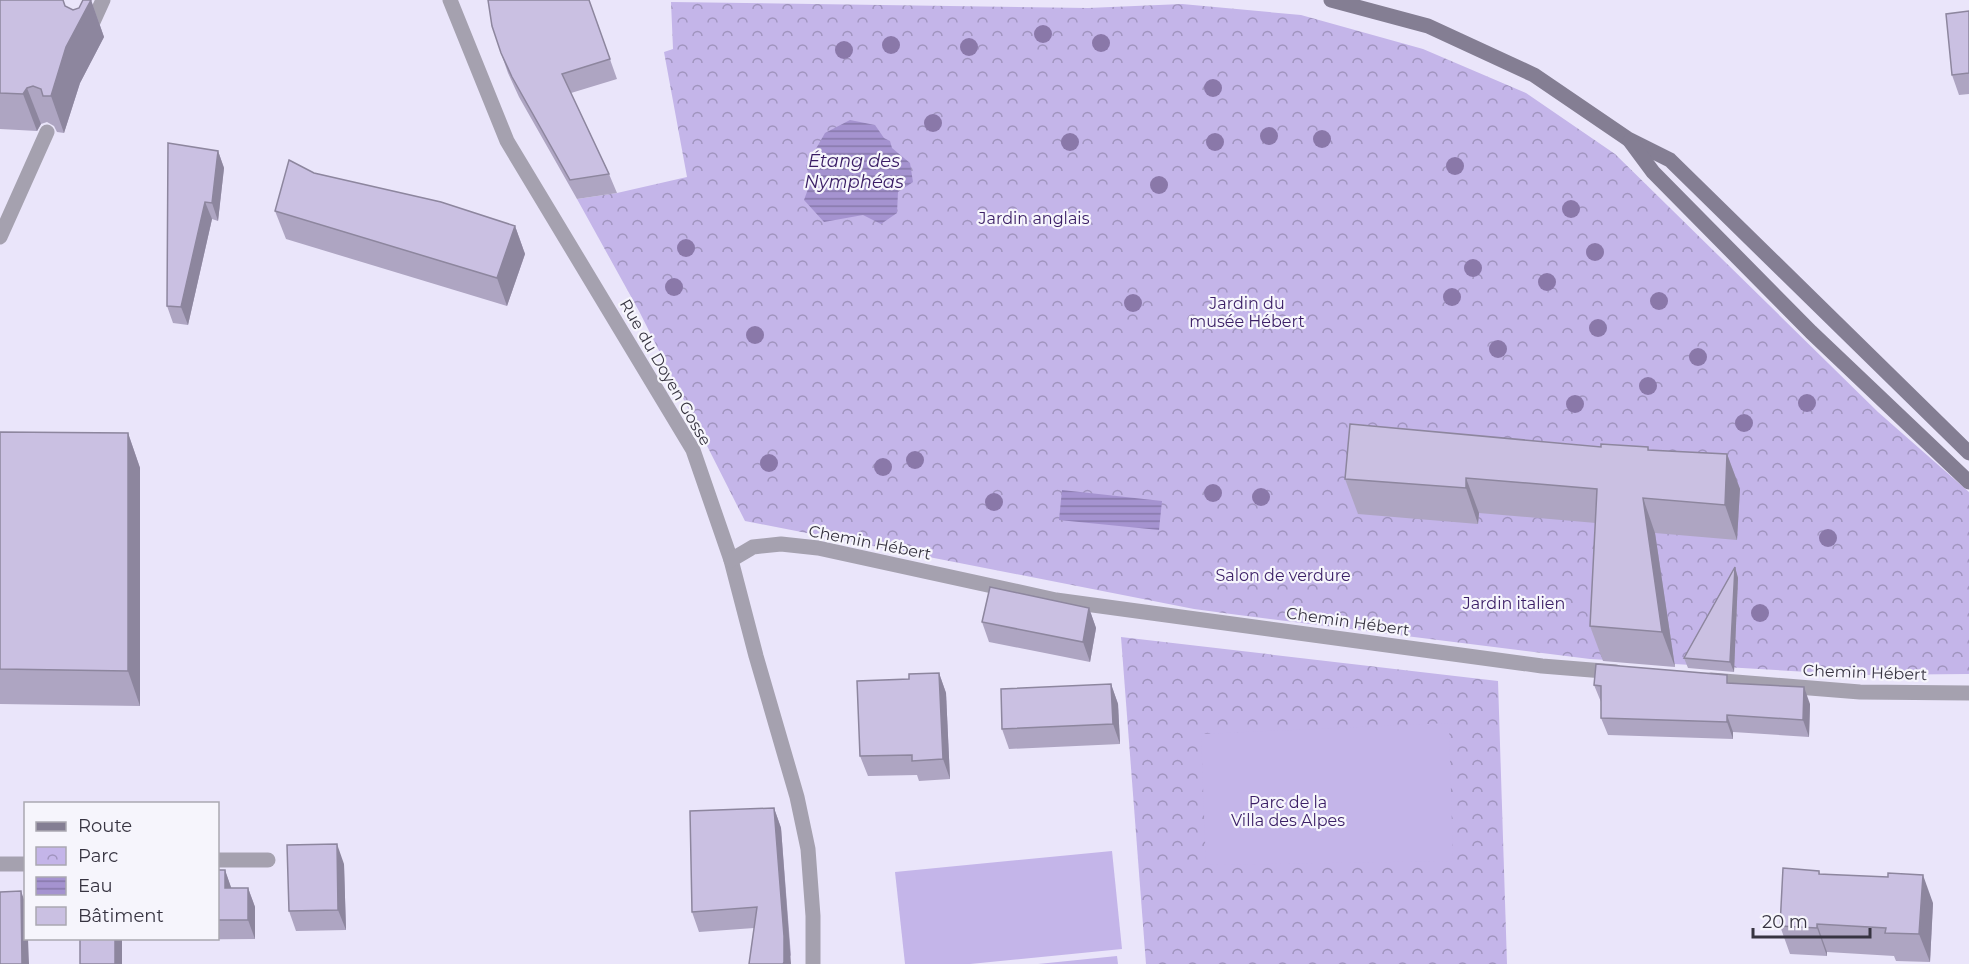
<svg xmlns="http://www.w3.org/2000/svg" width="1969" height="964" font-family="Montserrat,sans-serif">
<style>
.park{fill:url(#park-crowns)}
.pitch{fill:#c4b5e9}
.water{fill:url(#water-rules)}
.lines{fill:none;stroke-linecap:round;stroke-linejoin:round}
.lane{stroke:#a5a1af;stroke-width:15}
.street{stroke:#a5a1af;stroke-width:15}
.secondary{stroke:#847e93;stroke-width:15}
.tree{fill:#8a78a9}
.wall{fill:#aea5c2}
.shaded-wall{fill:#8d869e}
.building{fill:#cac0e2;stroke:#8d869e;stroke-width:1.5}
.labels{text-anchor:middle;stroke-width:4.5;stroke-linejoin:round;paint-order:stroke}
.park-label{font-size:16px;fill:#3b1f66;stroke:#f6f5fc}
.street-label{font-size:16px;fill:#373441;stroke:#f6f5fc}
.water-label{font-size:18px;font-style:italic;fill:#391c64;stroke:#f6f5fc}
</style>
<defs>
<pattern id="park-crowns" width="20" height="18" patternUnits="userSpaceOnUse" patternTransform="scale(1.5)"><rect width="20" height="18" fill="#c4b5e9"/><path d="M2 6a3 3 0 1 1 6 0M12 15a3 3 0 1 1 6 0" fill="none" stroke="#a094be"/></pattern>
<pattern id="water-rules" width="6" height="5" patternUnits="userSpaceOnUse" patternTransform="scale(1.5)"><rect width="6" height="5" fill="#a593d0"/><path d="M0 2.5h6" fill="none" stroke="#8779aa"/></pattern>
</defs>
<rect width="100%" height="100%" fill="#eae5fa"/>
<g class="park">
<path d="M671 2 1088 8 1182 4 1301 15 1423 49 1526 93 1615 154 1878 412 1969 492V674L1859 675 1590 659 1231 614 1194 609 745 521 639 311 577 199 617 193 687 177 664 52 673 49Z"/>
<path d="M1121 637 1498 681 1507 964H1146Z"/>
</g>
<g class="pitch">
<path d="M1449 723 1453 861 1206 865 1201 734Z"/>
<path d="M1112 851 1122 949 970 964H905L895 872Z"/>
<path d="M1117 956 1118 964H1038Z"/>
</g>
<g class="water">
<path d="M850 120 875 125 884 138 890 141 892 148 910 163 913 182 898 192 897 213 881 224 863 215 824 222 804 200 811 181 806 166 825 133Z"/>
<path d="M1062 490 1162 501 1159 530 1059 520Z"/>
</g>
<g class="lines">
<g class="lane">
<path d="M88 33 103 0"/>
<path d="M0 237 47 132"/>
<path d="M218 860H268"/>
<path d="M0 864H26"/>
</g>
<g class="street">
<path d="M450 0 507 141 693 450 731 560 756 656 797 797 808 849 813 916V964"/>
<path d="M731 560 753 547 781 544 818 548 1056 600 1542 666 1616 672"/>
<path d="M1711 680 1860 692 1969 693"/>
</g>
<g class="secondary">
<path d="M1331 0 1428 26 1534 75 1628 139 1670 160 1969 453"/>
<path d="M1630 141 1653 172 1811 332 1969 482"/>
</g>
</g>
<g class="tree">
<circle cx="1043" cy="34" r="9"/>
<circle cx="1101" cy="43" r="9"/>
<circle cx="891" cy="45" r="9"/>
<circle cx="969" cy="47" r="9"/>
<circle cx="844" cy="50" r="9"/>
<circle cx="1213" cy="88" r="9"/>
<circle cx="933" cy="123" r="9"/>
<circle cx="1269" cy="136" r="9"/>
<circle cx="1322" cy="139" r="9"/>
<circle cx="1070" cy="142" r="9"/>
<circle cx="1215" cy="142" r="9"/>
<circle cx="1455" cy="166" r="9"/>
<circle cx="1159" cy="185" r="9"/>
<circle cx="1571" cy="209" r="9"/>
<circle cx="686" cy="248" r="9"/>
<circle cx="1595" cy="252" r="9"/>
<circle cx="1473" cy="268" r="9"/>
<circle cx="1547" cy="282" r="9"/>
<circle cx="674" cy="287" r="9"/>
<circle cx="1452" cy="297" r="9"/>
<circle cx="1659" cy="301" r="9"/>
<circle cx="1133" cy="303" r="9"/>
<circle cx="1598" cy="328" r="9"/>
<circle cx="755" cy="335" r="9"/>
<circle cx="1498" cy="349" r="9"/>
<circle cx="1698" cy="357" r="9"/>
<circle cx="1648" cy="386" r="9"/>
<circle cx="1807" cy="403" r="9"/>
<circle cx="1575" cy="404" r="9"/>
<circle cx="1744" cy="423" r="9"/>
<circle cx="915" cy="460" r="9"/>
<circle cx="769" cy="463" r="9"/>
<circle cx="883" cy="467" r="9"/>
<circle cx="1213" cy="493" r="9"/>
<circle cx="1261" cy="497" r="9"/>
<circle cx="994" cy="502" r="9"/>
<circle cx="1828" cy="538" r="9"/>
<circle cx="1760" cy="613" r="9"/>
</g>
<g class="wall">
<path d="M0 0 65 7 73 10 79 8 91 0 104 37 80 83 64 133 57 132 54 126 47 122 41 124 37 131 0 129Z"/>
<path d="M589 0 617 79 571 93 609 174 617 193 577 199 519 97 508 73 501 53Z"/>
<path d="M1969 11V94L1959 95 1952 75Z"/>
<path d="M218 151 224 168 218 221 212 219 188 325 173 323 167 306Z"/>
<path d="M275 211 515 226 525 254 507 306 286 239Z"/>
<path d="M0 432 128 433 140 468V706L0 704Z"/>
<path d="M1601 447H1648L1649 450 1727 454 1740 489 1737 540 1655 533 1675 667 1603 661 1590 626 1596 523 1479 513 1478 524 1358 514 1345 479Z"/>
<path d="M1735 567 1738 578 1734 672 1688 668 1684 658Z"/>
<path d="M1089 608 1096 628 1090 662 989 642 982 622Z"/>
<path d="M939 673 946 693 950 779 919 781 917 775 868 776 860 756 909 679Z"/>
<path d="M1111 684 1118 704 1120 744 1009 749 1002 729Z"/>
<path d="M1730 684 1810 704 1809 737 1733 732V739L1608 735 1601 718V702L1594 685Z"/>
<path d="M774 808 781 828 791 956 754 928 699 932 692 912Z"/>
<path d="M344 864 346 930 296 931 289 911Z"/>
<path d="M218 870H225L231 888H248L255 907V939L122 940V964H80V939H218Z"/>
<path d="M1819 871 1820 874 1933 903 1930 962 1896 961 1894 956 1827 952V956L1790 954 1780 926Z"/>
</g>
<g class="shaded-wall">
<path d="M91 0 104 37 80 83 64 133 51 96 66 47Z"/>
<path d="M27 88 41 124 37 131 23 94Z"/>
<path d="M218 151 224 168 218 221 212 203Z"/>
<path d="M205 202 212 219 188 325 181 307Z"/>
<path d="M515 226 525 254 507 306 497 278Z"/>
<path d="M128 433 140 468V706L128 671Z"/>
<path d="M1727 454 1740 489 1737 540 1725 505Z"/>
<path d="M1466 478 1479 513 1478 524 1466 488Z"/>
<path d="M1643 498 1655 533 1675 667 1662 632Z"/>
<path d="M1735 567 1738 578 1734 672 1730 662Z"/>
<path d="M1089 608 1096 628 1090 662 1083 642Z"/>
<path d="M939 673 946 693 950 779 943 759Z"/>
<path d="M1111 684 1118 704 1120 744 1113 724Z"/>
<path d="M1804 687 1810 704 1809 737 1803 720Z"/>
<path d="M1727 715 1733 732V739L1727 722Z"/>
<path d="M774 808 781 828 791 964H783Z"/>
<path d="M337 844 344 864 346 930 338 910Z"/>
<path d="M225 870 232 890 225 888Z"/>
<path d="M1923 875 1933 903 1930 962 1919 934Z"/>
<path d="M248 888 255 907V939L248 920Z"/>
<path d="M21 891 26 905V939H28L29 964H22Z"/>
<path d="M1817 924 1827 952V956L1817 928Z"/>
<path d="M115 939H121L122 940V964H115Z"/>
</g>
<g class="building">
<path d="M0 0H63L65 6 73 10 79 8 83 0H91L66 47 51 96H43L41 89 33 86 27 88 23 94 0 93Z"/>
<path d="M488 0H589L610 59 562 74 609 174 570 180 512 77 501 53 492 26Z"/>
<path d="M1969 11V73L1952 75 1946 14Z"/>
<path d="M168 143 218 151 212 203 205 202 181 307 167 306Z"/>
<path d="M289 160 314 173 441 202 515 226 497 278 275 211Z"/>
<path d="M1350 424 1601 447V444L1648 447V450L1727 454 1725 505 1643 498 1662 632 1590 626 1597 489 1466 478V488L1345 479Z"/>
<path d="M0 432 128 433V671L0 669Z"/>
<path d="M1735 567 1730 662 1684 658Z"/>
<path d="M990 587 1089 608 1083 642 982 622Z"/>
<path d="M1596 664 1727 675V683L1804 687 1803 720 1727 715V722L1601 718V686L1594 685Z"/>
<path d="M939 673 943 759 912 761V755L860 756 857 681 909 679V674Z"/>
<path d="M1111 684 1113 724 1002 729 1001 689Z"/>
<path d="M774 808 784 936V962L783 964H749L757 907 692 912 690 811Z"/>
<path d="M337 844 338 910 289 911 287 845Z"/>
<path d="M1783 868 1819 871V874L1888 877V873L1923 875 1919 934 1885 933 1886 928 1817 924V928L1780 926Z"/>
<path d="M218 870H225V888H248V920H218Z"/>
<path d="M21 891 22 964H0V892Z"/>
<rect x="80" y="939" width="35" height="25"/>
</g>
<g class="labels">
<g class="park-label">
<text x="1034" y="224">Jardin anglais</text>
<text x="1247" y="309">Jardin du<tspan x="1247" dy="18">musée Hébert</tspan></text>
<text x="1283" y="581">Salon de verdure</text>
<text x="1514" y="609">Jardin italien</text>
<text x="1288" y="808">Parc de la<tspan x="1288" dy="18">Villa des Alpes</tspan></text>
</g>
<g class="street-label">
<text transform="translate(666 372) rotate(60)" y="6">Rue du Doyen Gosse</text>
<text transform="translate(870 542) rotate(11)" y="6">Chemin Hébert</text>
<text transform="translate(1348 621) rotate(8)" y="6">Chemin Hébert</text>
<text transform="translate(1865 672) rotate(2)" y="6">Chemin Hébert</text>
</g>
<g class="water-label">
<text x="854" y="167">Étang des<tspan x="854" dy="21">Nymphéas</tspan></text>
</g>
</g>
<rect x="24" y="802" width="195" height="138" fill="#f6f5fc" stroke="#aaa8b1" stroke-width="1.5"/>
<rect x="36" y="822" width="30" height="9" fill="#847e93" stroke="#aaa8b1" stroke-width="1.5"/>
<text x="78" y="832" font-size="18" fill="#373441">Route</text>
<rect x="36" y="847" width="30" height="18" fill="url(#park-crowns)" stroke="#aaa8b1" stroke-width="1.5"/>
<text x="78" y="862" font-size="18" fill="#373441">Parc</text>
<rect x="36" y="877" width="30" height="18" fill="url(#water-rules)" stroke="#aaa8b1" stroke-width="1.5"/>
<text x="78" y="892" font-size="18" fill="#373441">Eau</text>
<rect x="36" y="907" width="30" height="18" fill="#cac0e2" stroke="#aaa8b1" stroke-width="1.5"/>
<text x="78" y="922" font-size="18" fill="#373441">Bâtiment</text>
<path d="M1753 928v9h117v-9" fill="none" stroke="#373441" stroke-width="3"/>
<text x="1762" y="928" font-size="18" fill="#373441" stroke="#f6f5fc" stroke-width="4.5" paint-order="stroke">20 m</text>
</svg>
